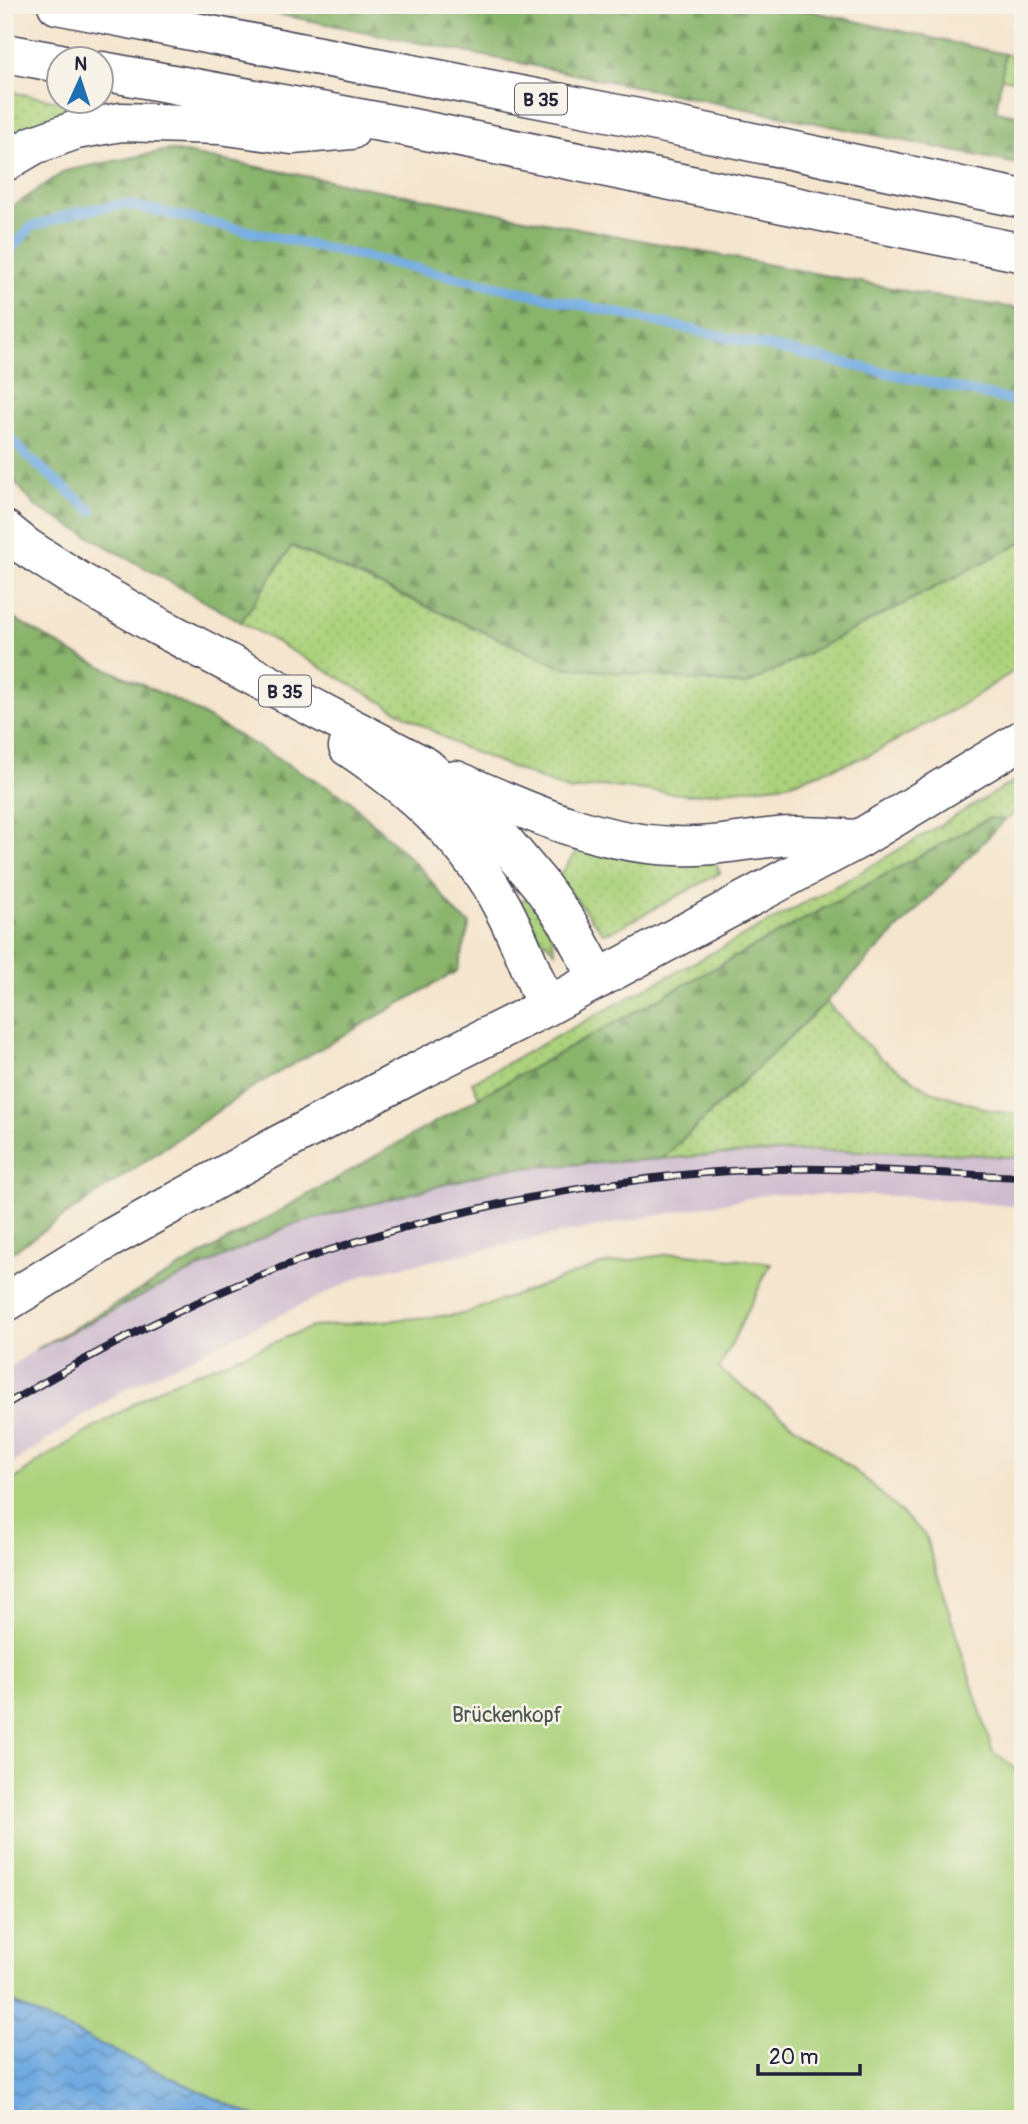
<svg xmlns="http://www.w3.org/2000/svg" width="1028" height="2124" font-family="Pangolin,sans-serif">
<style>
.railway{fill:#cfbdcf}
.grass{fill:url(#grass-dots);stroke:#677a5c;stroke-width:2}
.forest{fill:url(#forest-firs);stroke:#566b54;stroke-width:2}
.park{fill:#acd27c;stroke:#677a5c;stroke-width:2}
.water{fill:url(#water-waves);stroke:#4a668e;stroke-width:2}
.lines{fill:none;stroke-linecap:round;stroke-linejoin:round}
.stream{stroke:#72abe1;stroke-width:10}
.minor-casing{stroke:#423f51;stroke-width:41}
.highway-casing{stroke:#423f51;stroke-width:41}
.minor{stroke:#fff;stroke-width:38}
.highway{stroke:#fff;stroke-width:38}
.rail-casing{stroke:#22223b;stroke-width:8}
.rail{stroke:#f7f3e8;stroke-width:5;stroke-dasharray:16;stroke-linecap:butt}
.labels{text-anchor:middle;stroke-width:5;stroke-linejoin:round;paint-order:stroke}
.shield{fill:#f7f3e8;stroke:#62616f;stroke-width:2}
.shield-label{font-size:19px;font-weight:bold;fill:#22223b}
.park-label{font-size:21px;fill:#4b574e;stroke:#f7f3e8}
</style>
<defs>
<pattern id="grass-dots" width="8" height="8" patternUnits="userSpaceOnUse" patternTransform="scale(1.75)"><rect width="8" height="8" fill="#acd27c"/><path d="M2 2h.1M6 6h.1" fill="none" stroke="#94b46c" stroke-width="1.8" stroke-linecap="round"/></pattern>
<pattern id="forest-firs" width="22" height="20" patternUnits="userSpaceOnUse" patternTransform="scale(1.75)"><rect width="22" height="20" fill="#89b46c"/><path d="M5 1l3.5 6h-7zM16 11l3.5 6h-7z" fill="#70925a"/></pattern>
<pattern id="water-waves" width="16" height="10" patternUnits="userSpaceOnUse" patternTransform="scale(1.75)"><rect width="16" height="10" fill="#72abe1"/><path d="M0 5q4-4 8 0t8 0" fill="none" stroke="#5d8bb8"/></pattern>
</defs>
<rect width="100%" height="100%" fill="#f7f3e8"/>
<filter id="ink" filterUnits="userSpaceOnUse"><feTurbulence type="fractalNoise" baseFrequency=".0143" numOctaves="2"/><feDisplacementMap in="SourceGraphic" scale="14" xChannelSelector="R" yChannelSelector="G"/><feConvolveMatrix kernelMatrix="1 2 1 2 8 2 1 2 1" color-interpolation-filters="sRGB"/></filter>
<filter id="wash" filterUnits="userSpaceOnUse"><feTurbulence type="fractalNoise" baseFrequency=".00686" numOctaves="4" result="noise"/><feDisplacementMap in="SourceGraphic" scale="28" xChannelSelector="R" yChannelSelector="G"/><feGaussianBlur stdDeviation="1.57" result="paint"/><feColorMatrix in="noise" values="0 0 0 0 0 0 0 0 0 0 0 0 0 0 0 0 0 1.4 0 .05"/><feComposite in="paint" operator="in"/></filter>
<g filter="url(#wash)">
<rect width="100%" height="100%" fill="#f5e5ce"/>
<path class="railway" d="M801 1150 970 1154 1023 1158V1207L901 1196 770 1194 554 1235 366 1274 125 1389 5 1468V1370L35 1350 155 1289 289 1226 503 1169 739 1152Z"/>
<g class="grass">
<path d="M1005 54 1023 58V82L1001 78Z"/>
<path d="M5 91 59 101 65 105 67 110 63 116 5 140Z"/>
<path d="M1023 542V665L957 708 867 756 788 784 690 795 604 786 570 791 461 747 241 622 291 546 562 667 746 685Z"/>
<path d="M1023 776V806L1005 820 989 818 479 1097 472 1082 849 879Z"/>
<path d="M580 847 715 861 720 873 615 930 603 933 558 877Z"/>
<path d="M530 897 551 930 555 951 539 936 519 901Z"/>
<path d="M826 1002 878 1056 929 1090 993 1111 1023 1115V1158C902 1149 782 1148 662 1159Z"/>
</g>
<g class="forest">
<path d="M233 5H783L1005 54 996 111 1023 116V165Z"/>
<path d="M169 150 933 296 1023 309V542L746 685 562 667 292 546 241 622 35 506 5 470V212L65 171Z"/>
<path d="M5 613 73 653 182 703 348 799 424 872 455 912 470 924 457 971 253 1087 5 1257Z"/>
<path d="M989 818 1005 820 826 1002 662 1159 503 1169 289 1226 155 1289 35 1350 479 1097Z"/>
</g>
<path class="park" d="M677 1253 771 1263 719 1369 863 1477 925 1535 993 1752 1023 1774V2119H5V1487L42 1459 162 1387 312 1327 463 1314 599 1265Z"/>
<path class="water" d="M5 1999 259 2119H5Z"/>
<g class="lines">
<g class="stream">
<path d="M5 256 31 227 77 212 126 204 1023 403"/>
<path d="M5 431 26 455 92 511"/>
</g>
</g>
</g>
<g filter="url(#ink)">
<g class="lines">
<defs>
<path id="minor" d="M5 1303 107 1240 280 1144 422 1069 546 1007 859 839 1023 739"/>
<g id="highway">
<path d="M57 5 633 117 1023 199"/>
<path d="M5 53 60 63"/>
<path d="M102 71 402 126 1023 253"/>
<path d="M5 162 34 145 76 130 121 122 220 125 292 135 351 130"/>
<path d="M5 530 26 547 79 581 156 625 426 767 493 828 540 884 569 925 599 979"/>
<path d="M348 747C410 788 469 842 503 908 520 940 533 974 546 1007"/>
<path d="M456 780C527 811 598 844 676 846 711 848 743 840 778 837 804 834 832 838 859 839"/>
</g>
</defs>
<use href="#minor" class="minor-casing"/>
<use href="#highway" class="highway-casing"/>
<use href="#minor" class="minor"/>
<use href="#highway" class="highway"/>
<defs>
<path id="rail" d="M5 1405C76 1363 148 1324 223 1291 374 1225 565 1182 730 1171 827 1165 925 1173 1023 1177"/>
</defs>
<use href="#rail" class="rail-casing"/>
<use href="#rail" class="rail"/>
</g>
</g>
<g class="labels">
<g class="shield">
<rect x="515" y="83.5" width="52" height="31" rx="5"/>
<rect x="259" y="675.5" width="52" height="31" rx="5"/>
</g>
<g class="shield-label">
<text x="541" y="106">B 35</text>
<text x="285" y="698">B 35</text>
</g>
<g class="park-label">
<text x="507" y="1722">Brückenkopf</text>
</g>
</g>
<rect width="1028" height="2124" fill="none" stroke="#f7f3e8" stroke-width="28"/>
<g transform="translate(80 80) rotate(3)"><circle r="33" fill="#f7f3e8" stroke="#a29fa3" stroke-width="2"/>
<path d="M0-5L12 26L0 18L-12 26Z" fill="#1f6fb2"/>
<text y="-10" font-size="19" font-weight="bold" text-anchor="middle" fill="#22223b">N</text>
</g>
<path d="M758 2064v10h102v-10" fill="none" stroke="#22223b" stroke-width="3.5"/>
<text x="769" y="2064" font-size="21" fill="#22223b" stroke="#f7f3e8" stroke-width="5" paint-order="stroke">20 m</text>
</svg>
